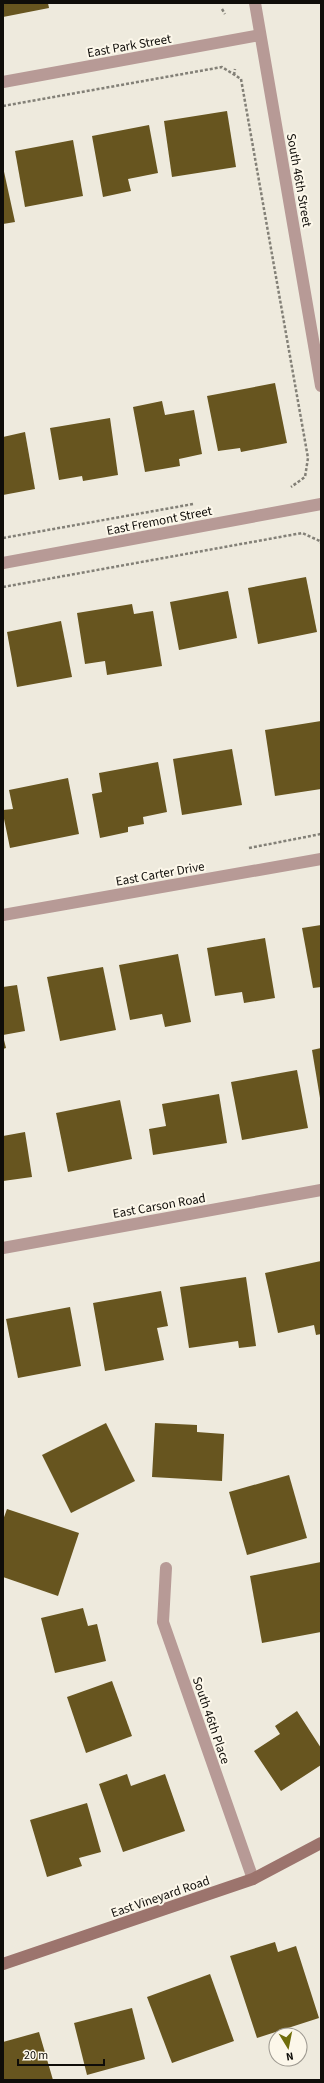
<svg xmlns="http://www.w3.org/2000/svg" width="324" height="2083" font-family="'Source Sans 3',sans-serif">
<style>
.building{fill:#67551f}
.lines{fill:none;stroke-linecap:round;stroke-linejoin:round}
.path{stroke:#838077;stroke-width:2.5;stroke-dasharray:3 2;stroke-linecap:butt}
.street{stroke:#b79a96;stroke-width:12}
.secondary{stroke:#9c746d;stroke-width:12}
.labels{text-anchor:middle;stroke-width:4;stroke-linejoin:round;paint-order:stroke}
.street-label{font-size:13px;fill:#0f0d09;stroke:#fcf7ea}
</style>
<rect width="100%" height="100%" fill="#eeeadd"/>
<g class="building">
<path d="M3 3H48L49 8 3 17Z"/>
<path d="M227 111 236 167 172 177 164 121Z"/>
<path d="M149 125 158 173 128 179 131 191 103 197 92 136Z"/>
<path d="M73 140 83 196 25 207 15 151Z"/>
<path d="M3 167 15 222 3 224Z"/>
<path d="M275 383 287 443 241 452 240 448 218 451 207 396Z"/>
<path d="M162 401 165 415 194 410 202 454 179 459 180 466 145 472 133 407Z"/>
<path d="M110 418 118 475 83 481 82 476 59 480 50 428Z"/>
<path d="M25 432 35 489 3 495V437Z"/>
<path d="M306 577 317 632 258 644 248 588Z"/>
<path d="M228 591 237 638 179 650 170 602Z"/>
<path d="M132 604 134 614 153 611 162 666 107 675 105 661 85 664 77 613Z"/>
<path d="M61 621 72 677 17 687 7 632Z"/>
<path d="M321 721V789L275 796 265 730Z"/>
<path d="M232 749 242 805 182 815 173 759Z"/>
<path d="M158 762 167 812 143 817 144 824 128 827V832L100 838 92 794 102 792 99 773Z"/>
<path d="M68 778 79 834 10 848 3 814V810L13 809 9 790Z"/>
<path d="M321 925V987L313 988 302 928Z"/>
<path d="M265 938 275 998 244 1003 242 992 215 996 207 948Z"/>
<path d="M178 954 191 1022 165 1027 162 1014 130 1020 119 965Z"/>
<path d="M103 967 116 1030 60 1041 47 977Z"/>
<path d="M17 985 25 1031 3 1035V987Z"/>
<path d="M3 1036 6 1048 3 1049Z"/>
<path d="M321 1048V1098H320L312 1050Z"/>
<path d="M297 1070 308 1128 242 1140 231 1082Z"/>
<path d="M219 1094 227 1143 153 1155 149 1129 166 1126 162 1104Z"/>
<path d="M120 1100 132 1159 68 1172 56 1113Z"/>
<path d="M25 1132 32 1177 3 1181V1136Z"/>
<path d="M321 1261V1334L316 1335 314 1325 278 1333 265 1273Z"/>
<path d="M246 1277 256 1346 239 1348 238 1341 189 1348 180 1287Z"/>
<path d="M161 1291 168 1326 157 1328 164 1360 105 1371 93 1303Z"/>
<path d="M70 1307 81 1366 18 1378 6 1319Z"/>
<path d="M106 1423 135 1481 71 1513 42 1455Z"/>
<path d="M155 1423 197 1425V1432L224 1434 222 1481 152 1477Z"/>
<path d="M289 1475 307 1538 247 1555 229 1492Z"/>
<path d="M7 1509 79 1533 58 1596 3 1577V1520Z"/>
<path d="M321 1562V1632L262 1643 250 1576Z"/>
<path d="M83 1608 88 1626 97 1624 106 1661 55 1673 41 1618Z"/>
<path d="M112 1681 132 1736 86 1753 67 1697Z"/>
<path d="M297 1711 321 1748V1765L281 1791 254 1751 280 1734 275 1726Z"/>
<path d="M127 1774 131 1786 165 1774 185 1831 123 1852 99 1784Z"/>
<path d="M87 1803 101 1852 79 1858 82 1866 47 1877 30 1820Z"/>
<path d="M275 1942 278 1952 296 1946 319 2018 257 2038 230 1956Z"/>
<path d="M210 1974 234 2041 172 2063 147 1997Z"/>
<path d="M132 2008 145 2059 87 2075 74 2023Z"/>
<path d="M39 2032 53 2080H3V2042Z"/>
</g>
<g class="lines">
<g class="path">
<path d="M222 9 225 14"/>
<path d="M234 75 235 69"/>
<path d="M3 106 222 67 241 79 308 458 305 477 291 487"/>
<path d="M3 538 193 504"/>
<path d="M3 587 302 533 320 541 321 543"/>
<path d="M249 848 321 834"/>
</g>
<g class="street">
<path d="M255 3 321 386"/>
<path d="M3 82 260 35"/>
<path d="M3 563 321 504"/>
<path d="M3 915 321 859"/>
<path d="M3 1248 321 1190"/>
<path d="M166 1568 163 1622 253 1879"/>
</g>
<path class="secondary" d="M3 1964 253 1879 321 1843"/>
</g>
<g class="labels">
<g class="street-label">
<text transform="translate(129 45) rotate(-10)" y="5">East Park Street</text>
<text transform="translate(300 180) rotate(80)" y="5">South 46th Street</text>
<text transform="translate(159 520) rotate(-11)" y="5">East Fremont Street</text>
<text transform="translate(160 873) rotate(-10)" y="5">East Carter Drive</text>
<text transform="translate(159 1205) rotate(-10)" y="5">East Carson Road</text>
<text transform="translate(212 1720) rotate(71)" y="5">South 46th Place</text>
<text transform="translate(160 1896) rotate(-19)" y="5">East Vineyard Road</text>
</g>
</g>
<rect width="324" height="2083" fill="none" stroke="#0f0d09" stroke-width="8"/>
<g transform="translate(288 2047) rotate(170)"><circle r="19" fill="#fcf7ea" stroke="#9d9990"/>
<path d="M0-3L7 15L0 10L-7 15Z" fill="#706d0b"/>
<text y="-6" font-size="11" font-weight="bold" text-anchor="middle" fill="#0f0d09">N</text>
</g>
<path d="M18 2059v6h86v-6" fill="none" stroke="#0f0d09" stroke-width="2"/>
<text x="24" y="2059" font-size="12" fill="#0f0d09" stroke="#fcf7ea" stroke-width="3" paint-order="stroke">20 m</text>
</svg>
